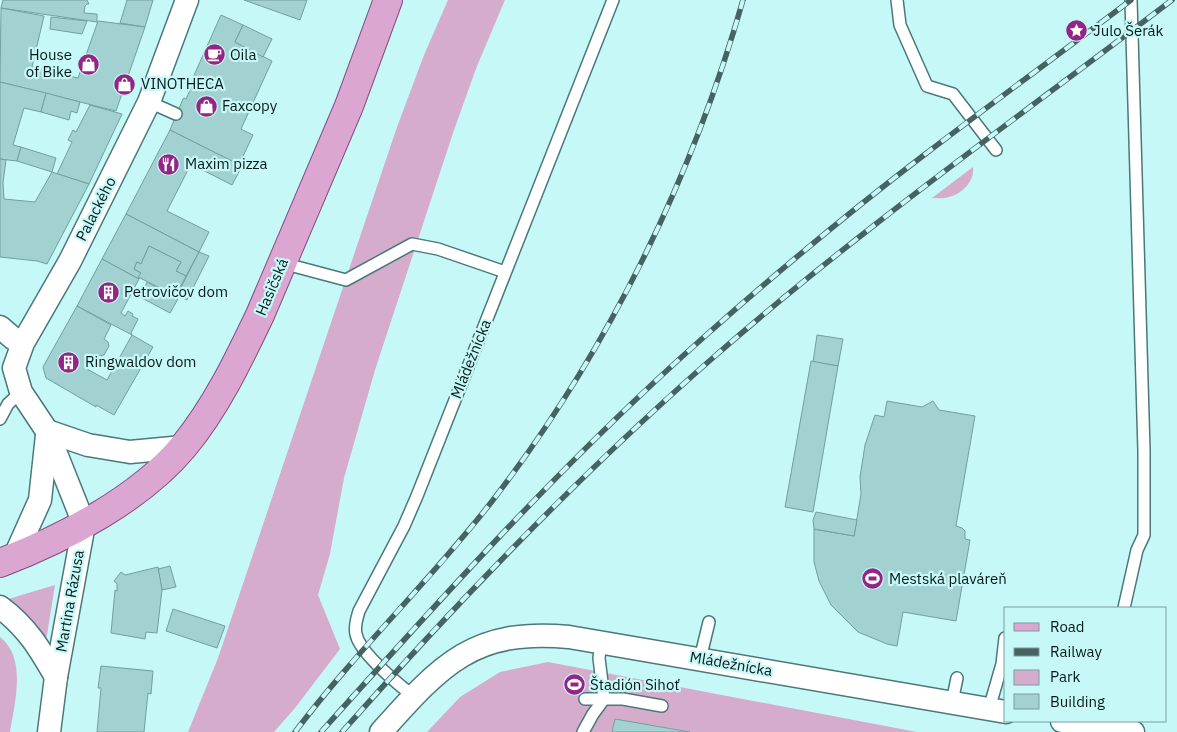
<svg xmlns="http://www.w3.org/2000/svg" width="1177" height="732" font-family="'IBM Plex Sans',sans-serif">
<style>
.green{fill:#d6accd}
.building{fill:#a2d1d2;stroke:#729fa0}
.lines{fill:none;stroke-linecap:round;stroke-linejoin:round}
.lane-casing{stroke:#4b7879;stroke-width:14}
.street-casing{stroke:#4b7879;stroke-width:25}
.primary-casing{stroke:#814e7d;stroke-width:30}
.lane{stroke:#fff;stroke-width:11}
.street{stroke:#fff;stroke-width:22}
.primary{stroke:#dba6d1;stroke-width:28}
.rail-casing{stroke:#466263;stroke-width:5.5}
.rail{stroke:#c7f8f8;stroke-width:4;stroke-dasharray:11;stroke-linecap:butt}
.labels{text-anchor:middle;stroke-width:4.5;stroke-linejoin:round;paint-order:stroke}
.poi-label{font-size:15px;fill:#061819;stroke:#c7f8f8;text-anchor:start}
.street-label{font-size:15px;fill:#061819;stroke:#c7f8f8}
</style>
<rect width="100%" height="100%" fill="#c7f8f8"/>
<g class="green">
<path d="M448 0H505L477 66 454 130 375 370 344 478 330 554 318 595 340 649 295 708 274 732H188L218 658 397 127 424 55Z"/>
<path d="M973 167C975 181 962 194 949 197 944 199 938 198 932 198Z"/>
<path d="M55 585 46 641 5 600Z"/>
<path d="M0 637C27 658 15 702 10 732H0Z"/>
<path d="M548 662 917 732H427L460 697 500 672Z"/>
</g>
<g class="building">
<path d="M3 0H87L89 4H87L85 6 84 13 97 14V22L1 8Z"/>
<path d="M127 0H153L145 27 120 23Z"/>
<path d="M244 0H307L300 20Z"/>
<path d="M1 8 44 16 32 67 78 78 98 21 145 27 116 111 0 82Z"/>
<path d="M221 15 243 25 235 42 272 61 241 129 253 135 239 165 170 130 183 99 184 98 186 99 192 86 190 85 191 82Z"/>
<path d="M51 17 87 21 82 34 50 29Z"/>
<path d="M243 25 272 39 263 57 235 42Z"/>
<path d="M0 82 46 93 41 112 24 108 13 145 21 147 17 161 0 159Z"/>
<path d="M46 93 80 102 77 113 71 111 69 120 41 112Z"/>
<path d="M90 105 122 114 89 184 57 174 72 142 68 140 73 130 76 132Z"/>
<path d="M170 130 242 166 232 185 191 164 167 211 209 232 199 252 126 214Z"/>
<path d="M21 147 56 158 52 172 17 161Z"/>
<path d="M0 159 6 160 3 183 4 199 35 202 52 172 89 184 47 264 37 261 0 257Z"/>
<path d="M126 214 199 252 186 276 176 271 181 262 149 246 141 264 137 262 134 269 141 273 139 279 102 259Z"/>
<path d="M149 246 181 262 176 271 186 276 176 296 138 277 141 273 134 269 137 262 141 264Z"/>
<path d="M199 252 209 256 187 300 177 295Z"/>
<path d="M102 259 139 279 121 313 125 316 128 311 133 314 132 316 138 319 131 333 132 335 77 306Z"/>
<path d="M147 282 178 299 170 313 140 297Z"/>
<path d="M77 306 111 325 104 339 108 342 109 346 104 355 100 356 96 354 87 369 107 380 132 335 153 347 114 415 96 405V407L46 378 43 367Z"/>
<path d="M817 335 843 339 838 366 813 362Z"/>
<path d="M811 361 838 366 813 512 785 507Z"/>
<path d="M887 401 922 407 933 401 939 410 975 416 956 526 962 528 965 531V539L970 540 956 621 903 612 897 646 887 644 858 632 831 605 819 581 814 562V529L854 536 861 494 860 477 865 445 875 415 884 417Z"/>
<path d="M816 512 857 520 854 536 814 529 813 520Z"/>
<path d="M170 566 176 587 162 590 158 569Z"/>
<path d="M158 567 162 590 157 633 146 632 145 639 111 633 115 590 117 591V584L114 581 121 572 125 575Z"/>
<path d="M173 609 225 626 217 648 166 631Z"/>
<path d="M101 666 153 671 151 694 148 693 144 732H97L101 688H98Z"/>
<path d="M615 719 690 732H612Z"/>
</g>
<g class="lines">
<defs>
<g id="lane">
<path d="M897 0 900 25 927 86 953 94 996 150"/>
<path d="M149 102 176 114"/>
<path d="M282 263 346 280 412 244 438 249 505 272"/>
<path d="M0 419 8 404 21 392"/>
<path d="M1124 608 1137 550 1144 535V451L1131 0"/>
<path d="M700 659 709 622"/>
<path d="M413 696C398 684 359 652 356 634 354 626 357 618 359 611L404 526 417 496 613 0"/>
<path d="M585 699H623L662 706"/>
<path d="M952 702 957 678"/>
<path d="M989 709 1002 664 1005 638"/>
<path d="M583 732 593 714 604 699 599 658 601 642"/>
</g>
<g id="street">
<path d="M0 327 14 339"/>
<path d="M47 431 88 445 130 452 183 447"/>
<path d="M14 558 40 500 47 435"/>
<path d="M0 607C27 627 40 649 56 677"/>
<path d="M1062 721 1133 732"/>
<path d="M49 732 56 677 84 524 47 431 21 392 14 368 23 343 70 261 149 102 187 0"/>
<path d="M381 732C441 665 473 628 569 637L1006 712"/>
</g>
<path id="primary" d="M0 563C63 539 140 499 184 446 216 407 238 361 260 315L349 106 388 0"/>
</defs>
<use href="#lane" class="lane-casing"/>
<use href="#street" class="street-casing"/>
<use href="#primary" class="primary-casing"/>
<use href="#lane" class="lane"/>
<use href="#street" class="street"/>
<use href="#primary" class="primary"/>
<defs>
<g id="rail">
<path d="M295 732C356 651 431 580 493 500 607 352 692 179 743 0"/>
<path d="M321 732C443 596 566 459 704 337 775 274 848 213 924 155 992 103 1062 52 1131 0"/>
<path d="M342 732C459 600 582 472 715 356 860 229 1019 117 1172 0"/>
</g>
</defs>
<use href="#rail" class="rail-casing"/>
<use href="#rail" class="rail"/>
</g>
<defs>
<symbol id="sight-disc" viewBox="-11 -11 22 22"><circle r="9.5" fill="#952585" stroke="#c7f8f8"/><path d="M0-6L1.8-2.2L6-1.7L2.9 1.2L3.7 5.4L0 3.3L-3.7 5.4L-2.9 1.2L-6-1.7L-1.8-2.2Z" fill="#fff"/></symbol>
<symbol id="cafe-disc" viewBox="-11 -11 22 22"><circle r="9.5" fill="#952585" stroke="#c7f8f8"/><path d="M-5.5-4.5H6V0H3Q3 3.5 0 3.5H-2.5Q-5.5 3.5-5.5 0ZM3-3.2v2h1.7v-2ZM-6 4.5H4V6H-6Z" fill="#fff"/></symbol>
<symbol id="shop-disc" viewBox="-11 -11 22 22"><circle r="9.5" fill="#952585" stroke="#c7f8f8"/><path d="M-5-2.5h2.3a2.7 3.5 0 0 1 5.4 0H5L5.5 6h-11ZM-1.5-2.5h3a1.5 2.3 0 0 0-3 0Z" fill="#fff"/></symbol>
<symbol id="restaurant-disc" viewBox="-11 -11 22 22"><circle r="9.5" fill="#952585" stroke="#c7f8f8"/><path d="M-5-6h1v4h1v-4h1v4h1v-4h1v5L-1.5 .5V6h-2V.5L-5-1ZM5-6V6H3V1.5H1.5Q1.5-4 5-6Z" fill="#fff"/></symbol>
<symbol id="building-disc" viewBox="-11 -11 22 22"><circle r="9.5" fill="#952585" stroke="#c7f8f8"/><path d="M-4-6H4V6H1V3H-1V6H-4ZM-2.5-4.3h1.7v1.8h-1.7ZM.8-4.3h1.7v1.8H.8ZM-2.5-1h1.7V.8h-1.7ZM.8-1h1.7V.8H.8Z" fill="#fff"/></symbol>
<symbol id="stadium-disc" viewBox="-11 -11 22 22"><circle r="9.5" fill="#952585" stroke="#c7f8f8"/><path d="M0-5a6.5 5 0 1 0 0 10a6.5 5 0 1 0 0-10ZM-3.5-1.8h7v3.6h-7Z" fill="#fff"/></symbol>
</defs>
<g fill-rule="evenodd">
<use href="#sight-disc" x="1064" y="18" width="25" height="25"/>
<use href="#cafe-disc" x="202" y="42" width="25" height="25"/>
<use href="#shop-disc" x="76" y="52" width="25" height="25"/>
<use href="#shop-disc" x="112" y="72" width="25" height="25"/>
<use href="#shop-disc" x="194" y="94" width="25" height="25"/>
<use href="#restaurant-disc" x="156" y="152" width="25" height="25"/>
<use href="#building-disc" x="96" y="280" width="25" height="25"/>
<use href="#building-disc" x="56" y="350" width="25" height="25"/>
<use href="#stadium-disc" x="860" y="566" width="25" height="25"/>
<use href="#stadium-disc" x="562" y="672" width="25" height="25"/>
</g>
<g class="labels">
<g class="poi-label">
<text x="1093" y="36">Julo Šerák</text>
<text x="72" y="60" text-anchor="end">House<tspan x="72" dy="17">of Bike</tspan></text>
<text x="230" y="60">Oila</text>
<text x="141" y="89">VINOTHECA</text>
<text x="222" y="111">Faxcopy</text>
<text x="185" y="169">Maxim pizza</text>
<text x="124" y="297">Petrovičov dom</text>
<text x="85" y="367">Ringwaldov dom</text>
<text x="889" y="584">Mestská plaváreň</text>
<text x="590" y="690">Štadión Sihoť</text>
</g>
<g class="street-label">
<text transform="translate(96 209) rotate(-63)" y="5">Palackého</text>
<text transform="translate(272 287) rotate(-67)" y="5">Hasičská</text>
<text transform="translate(471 359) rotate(-68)" y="5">Mládežnícka</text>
<text transform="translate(70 601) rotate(-80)" y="5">Martina Rázusa</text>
<text transform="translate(731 664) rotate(10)" y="5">Mládežnícka</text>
</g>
</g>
<rect x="1004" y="607" width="162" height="115" fill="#c7f8f8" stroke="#7a9e9f"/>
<rect x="1014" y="623" width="25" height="8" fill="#dba6d1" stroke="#7a9e9f"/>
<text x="1050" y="632" font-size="15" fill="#061819">Road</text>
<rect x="1014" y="648" width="25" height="8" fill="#466263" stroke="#7a9e9f"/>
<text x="1050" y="657" font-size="15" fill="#061819">Railway</text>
<rect x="1014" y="670" width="25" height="15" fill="#d6accd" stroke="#7a9e9f"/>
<text x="1050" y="682" font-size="15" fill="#061819">Park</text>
<rect x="1014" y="694" width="25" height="15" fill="#a2d1d2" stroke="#7a9e9f"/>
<text x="1050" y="707" font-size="15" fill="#061819">Building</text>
</svg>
